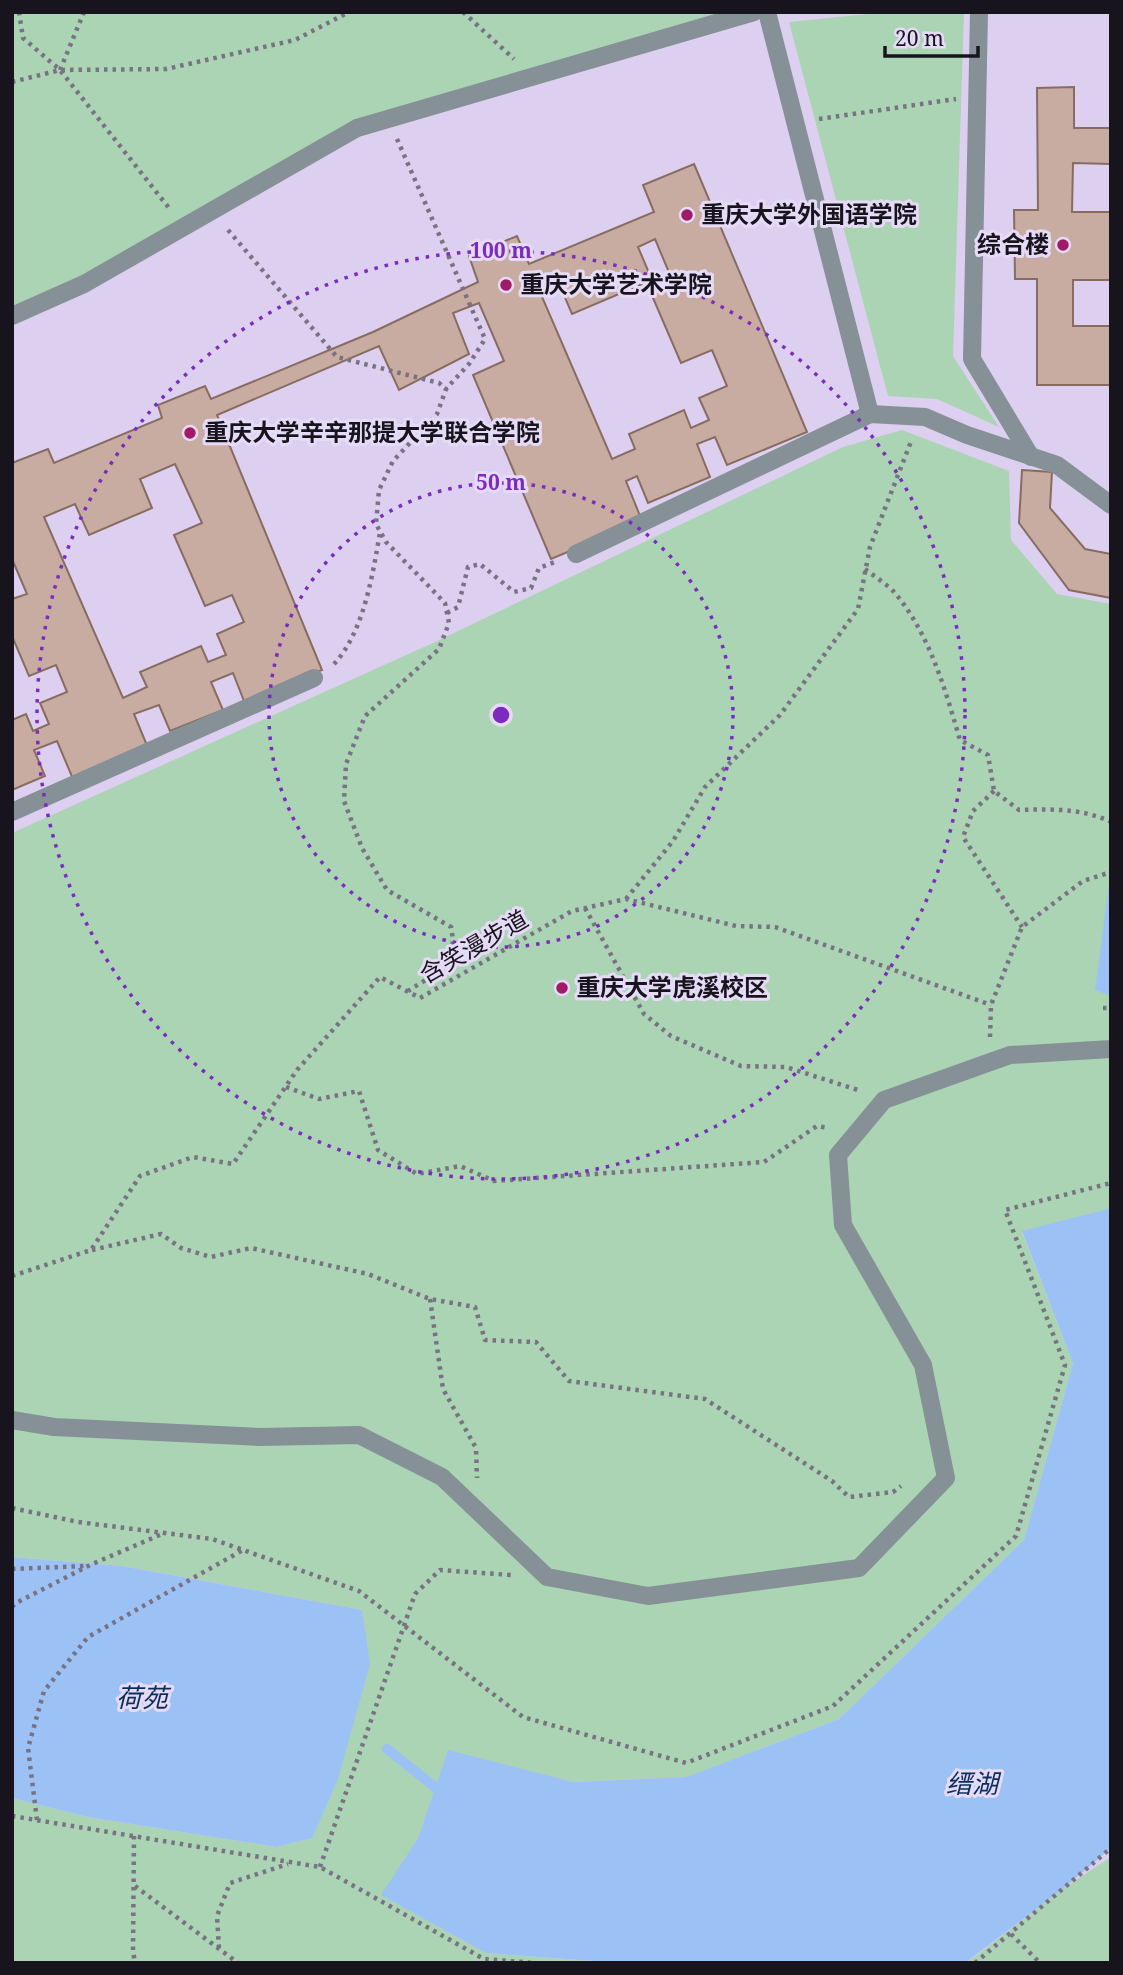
<svg xmlns="http://www.w3.org/2000/svg" width="1123" height="1975" font-family="'Noto Serif','Noto Sans SC',serif">
<style>
.built{fill:#ddcff0}
.green{fill:#abd4b4}
.water{fill:#9cc1f5}
.lines{fill:none;stroke-linecap:round;stroke-linejoin:round}
.stream{stroke:#9cc1f5;stroke-width:10}
.building{fill:#c9aca1;stroke:#876c62;stroke-width:2;fill-rule:evenodd}
.path{stroke:#797283;stroke-width:4.5;stroke-dasharray:3.5 5;stroke-linecap:butt}
.minor{stroke:#859097;stroke-width:18}
.ring{fill:none;stroke:#7b2cbf;stroke-width:3.5;stroke-dasharray:3.5 7}
.poi-dot{fill:#a11a67;stroke:#e6dbf6;stroke-width:2.5}
.labels{text-anchor:middle;stroke-width:6;stroke-linejoin:round;paint-order:stroke}
.poi-label{font-size:24px;font-weight:bold;fill:#18141d;stroke:#e6dbf6;text-anchor:start}
.street-label{font-size:24px;fill:#18141d;stroke:#e6dbf6}
.water-label{font-size:26px;font-style:italic;fill:#0a2e5b;stroke:#e6dbf6}
.centre{fill:#7b2cbf;stroke:#e6dbf6;stroke-width:3.5}
.ring-label{font-size:21px;text-anchor:middle;font-weight:bold;fill:#7b2cbf;stroke:#e6dbf6;stroke-width:6;stroke-linejoin:round;paint-order:stroke}
</style>
<rect width="100%" height="100%" fill="#e6dbf6"/>
<rect class="built" x="12" y="12" width="1099" height="1951"/>
<g class="green">
<path d="M12 12H754L357 128 12 316Z"/>
<path d="M887 12H964L953 356 999 427 937 399 888 396 789 22Z"/>
<path d="M902 430 1009 471 1011 540 1057 594 1111 604V1208L1022 1232 1073 1363 1024 1540 839 1719 688 1777 573 1782 448 1751 418 1838 382 1895 486 1953 621 1963H12V1798L88 1817 277 1847 312 1838 362 1610 122 1566 12 1557V833L435 642 843 447Z"/>
<path d="M1111 1857V1963H966L1064 1888Z"/>
</g>
<g class="water">
<path d="M1109 884H1111V996L1095 990Z"/>
<path d="M1111 1208V1848L1064 1888 965 1963H621L486 1953 381 1895 418 1838 448 1750 573 1782 687 1777 839 1719 1024 1540 1073 1363 1022 1231Z"/>
<path d="M12 1557 122 1566 362 1610 370 1664 338 1779 312 1838 277 1847 88 1817 12 1798Z"/>
</g>
<g class="lines">
<path class="stream" d="M387 1749 435 1787"/>
</g>
<g class="building">
<path d="M1074 87V128H1111V164L1073 163 1072 212H1111V280H1073V326H1111V385H1037V279H1015L1014 210H1038L1037 88Z"/>
<path d="M694 164 807 432 727 465 715 437 697 444 710 477 648 503 637 476 626 481 642 521 551 559 473 375 504 361 479 303 453 313 469 354 399 390 379 346 217 415 322 670 244 701 233 673 211 682 223 710 170 731 159 705 134 714 148 748 73 779 57 741 34 750 45 776 12 790V720L26 714 33 731 49 724 40 703 67 692 56 665 29 676 12 636V599L27 594 12 559V463L48 449 54 463 162 418 158 405 205 386 211 399 373 332 478 282 469 256 517 236 529 264 654 212 643 185ZM655 239 673 282 650 291 681 363 712 350 727 386 699 398 709 420 691 428 684 410 629 434 635 449 612 459 536 283 555 274 572 314 652 280 638 247ZM175 464 202 523 174 535 205 606 232 595 244 622 217 634 226 655 208 662 201 646 140 672 147 687 123 698 44 517 75 504 89 535 152 508 140 479Z"/>
<path d="M1022 470 1052 472 1050 508 1085 549 1111 554V598L1069 590 1019 523Z"/>
</g>
<g class="lines">
<g class="path">
<path d="M19 12 23 38 60 70 169 208"/>
<path d="M463 12 514 59"/>
<path d="M60 70 84 12"/>
<path d="M12 82 60 70 166 69 295 40 349 12"/>
<path d="M819 119 956 99"/>
<path d="M397 139 485 339 469 364 446 389"/>
<path d="M228 230 337 357 439 383 446 389 437 414 393 461 379 490 376 524 386 542 445 603 449 623 439 649 365 716 346 764 344 801 362 848 387 890 451 927C459 968 438 971 408 991"/>
<path d="M865 569C875 577 887 584 895 593 930 635 945 689 960 740L988 755 994 791 1019 810C1050 809 1082 808 1111 822"/>
<path d="M447 613 458 607 468 567 480 564 514 592 531 588 539 568 555 562"/>
<path d="M334 664C364 632 373 573 380 532"/>
<path d="M994 791 973 811 963 837 1022 927"/>
<path d="M626 899 673 841 705 787 780 715 858 609 870 547 912 439"/>
<path d="M585 908 644 1014 671 1036 741 1066 786 1067 861 1091"/>
<path d="M1103 1008H1111"/>
<path d="M990 1037 991 1005 1022 927 1083 881 1111 872"/>
<path d="M286 1087 319 1099 359 1091 378 1150 417 1174 460 1166 494 1181 764 1162 817 1126 828 1128"/>
<path d="M92 1250 161 1234 181 1248 211 1257 251 1248 368 1274 430 1299 475 1307 485 1340 536 1342 569 1381 705 1399 832 1481 849 1497 893 1492 901 1486"/>
<path d="M12 1276 91 1250 140 1176 193 1157 233 1164 297 1070 380 977 420 998 572 911 626 899 736 926 775 927 991 1005"/>
<path d="M430 1299 443 1389 476 1448 477 1478"/>
<path d="M12 1508 78 1522 212 1539 359 1591 523 1717 686 1763 833 1706 1016 1536 1065 1365 1005 1210 1111 1183"/>
<path d="M12 1569 86 1566"/>
<path d="M12 1607 16 1603 90 1565 162 1534"/>
<path d="M12 1816 320 1867 484 1959 534 1963"/>
<path d="M37 1820 28 1748 44 1691 88 1637 243 1550"/>
<path d="M134 1836 133 1951 135 1963"/>
<path d="M320 1867 415 1594 440 1570 511 1575"/>
<path d="M135 1886 238 1963"/>
<path d="M1011 1934 1040 1963"/>
<path d="M219 1948 217 1916 230 1883 288 1864"/>
<path d="M975 1963 1111 1848"/>
</g>
<g class="minor">
<path d="M767 12 870 414"/>
<path d="M979 12 972 359 1031 457"/>
<path d="M12 316 84 284 357 128 754 12"/>
<path d="M576 554 870 414 925 417 967 435 1057 465 1111 505"/>
<path d="M12 812 314 678"/>
<path d="M12 1420 54 1427 260 1437 359 1435 442 1477 547 1577 648 1596 859 1568 946 1478 923 1365 843 1225 838 1155 884 1100 1010 1055 1111 1049"/>
</g>
</g>
<g class="ring">
<circle cx="501" cy="715" r="232"/>
<circle cx="501" cy="715" r="464"/>
</g>
<g class="poi-dot">
<circle cx="687" cy="215" r="7"/>
<circle cx="1063" cy="245" r="7"/>
<circle cx="506" cy="285" r="7"/>
<circle cx="190" cy="433" r="7"/>
<circle cx="562" cy="988" r="7"/>
</g>
<g class="labels">
<g class="poi-label">
<text x="701" y="223">重庆大学外国语学院</text>
<text x="1049" y="253" text-anchor="end">综合楼</text>
<text x="520" y="293">重庆大学艺术学院</text>
<text x="204" y="441">重庆大学辛辛那提大学联合学院</text>
<text x="576" y="996">重庆大学虎溪校区</text>
</g>
<g class="street-label">
<text transform="translate(474 947) rotate(-30)" y="8">含笑漫步道</text>
</g>
<g class="water-label">
<text x="142" y="1707">荷苑</text>
<text x="972" y="1793">缙湖</text>
</g>
</g>
<circle cx="501" cy="715" r="10" class="centre"/>
<g class="ring-label">
<text x="501" y="258">100 m</text>
<text x="501" y="490">50 m</text>
</g>
<rect width="1123" height="1975" fill="none" stroke="#18141d" stroke-width="28"/>
<path d="M885 46v10h93v-10" fill="none" stroke="#18141d" stroke-width="3.5"/>
<text x="895" y="46" font-size="21" fill="#18141d" stroke="#e6dbf6" stroke-width="5" paint-order="stroke">20 m</text>
</svg>
